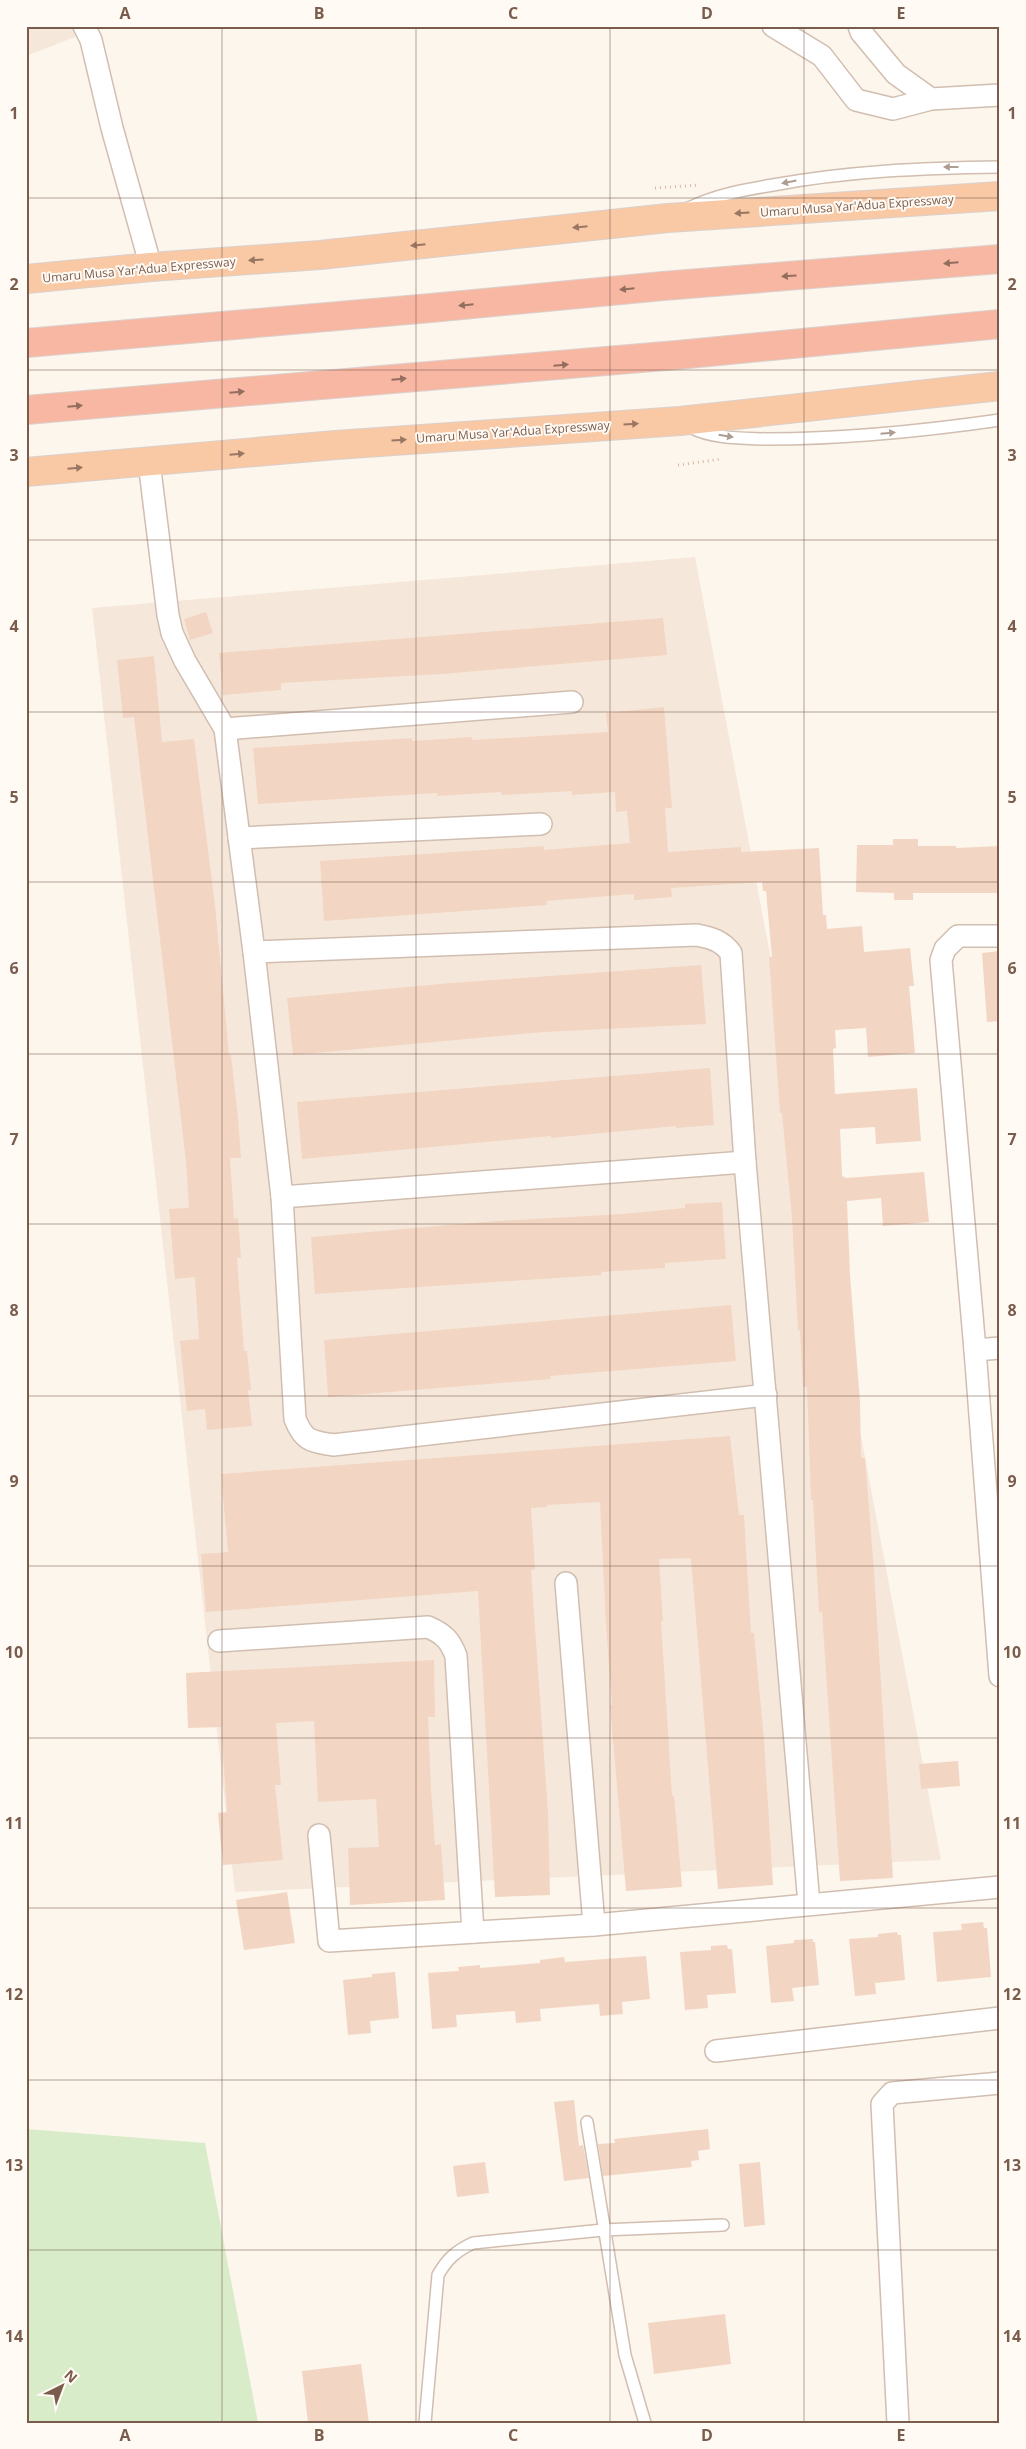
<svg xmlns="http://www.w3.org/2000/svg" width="1026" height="2449" font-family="'Open Sans',sans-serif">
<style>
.residential{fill:#f5e8da}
.green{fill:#d8ecc9}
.building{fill:#f3d5c3}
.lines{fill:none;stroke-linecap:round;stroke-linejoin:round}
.service-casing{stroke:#d1beb0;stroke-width:14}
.minor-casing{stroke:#d1beb0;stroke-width:24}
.trunk-casing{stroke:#dad1cd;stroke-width:30}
.motorway-casing{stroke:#dad1cd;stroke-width:30}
.path{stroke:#d9b8a5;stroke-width:3;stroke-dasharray:1 4;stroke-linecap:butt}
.service{stroke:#fff;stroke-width:11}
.minor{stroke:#fff;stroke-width:21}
.trunk{stroke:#f9c8a4;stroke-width:28}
.motorway{stroke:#f7b7a3;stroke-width:28}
.oneway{fill:#af9d94}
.oneway2{fill:#9a7763}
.oneway3{fill:#936e5e}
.grid{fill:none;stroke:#7a5c4d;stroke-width:1;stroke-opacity:0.55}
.labels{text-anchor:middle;stroke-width:4;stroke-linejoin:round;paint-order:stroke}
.street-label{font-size:12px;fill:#7a5c4d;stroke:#fffaf3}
.neatline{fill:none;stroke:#7a5c4d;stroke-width:2}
.grid-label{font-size:16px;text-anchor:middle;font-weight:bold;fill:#7a5c4d}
</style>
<rect width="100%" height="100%" fill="#fdf6ec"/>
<g class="residential">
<path d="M26 26H103L26 56Z"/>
<path d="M695 557 941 1860 235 1892 92 608Z"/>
</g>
<path class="green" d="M26 2129 205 2143 258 2423H26Z"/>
<g class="building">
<path d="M206 612 213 633 190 640 184 619Z"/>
<path d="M663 618 667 655 442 674 281 683V690L223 695 219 653Z"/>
<path d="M154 656 162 742 194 739 215 905 229 1055H231L238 1118 241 1158H230L234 1219 238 1218 241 1258H237L244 1351H247L251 1390H248L252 1426 207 1430 205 1409 187 1411 180 1341 199 1339 195 1277 175 1279 169 1209 189 1208 186 1162 134 717 123 718 117 660Z"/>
<path d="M664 707 672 808H665L668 852 741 847V852L819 848 823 915H826L827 929 862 926 864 952 910 948 914 986H909L915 1053 868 1057 866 1028 835 1030 836 1048 833 1049 835 1094 917 1088 921 1141 876 1144 875 1127 840 1129 842 1176 846 1178 924 1172 929 1222 883 1226 881 1198 847 1201 850 1275 860 1402 861 1458H865L874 1571 893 1878 840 1881 822 1612 819 1613 813 1500H811L807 1387H803L800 1330 798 1331 792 1218 782 1113H780L769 957H772L766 891H763L762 882 671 888 672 897 634 900V894L547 901V905L324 921 320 861 544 846V850L630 843 627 811 616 812 615 792 572 795V791L502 795 501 792 437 796V793L258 804 253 748 412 738V741L472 737V740L608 732 606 713Z"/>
<path d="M893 839H918V846H956V848L1000 846V893H913V900H894V893L856 892 857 845H893Z"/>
<path d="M1000 951V1021L987 1022 982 953Z"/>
<path d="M701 965 706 1024 544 1032 293 1055 287 998 451 983Z"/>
<path d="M710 1068 714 1125 676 1128V1126L551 1138V1136L302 1159 297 1102Z"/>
<path d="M722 1202 726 1259 665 1263V1268L601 1272 602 1275 315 1294 311 1237 497 1221 623 1214 685 1208V1204Z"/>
<path d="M731 1305 736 1361 550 1376 551 1379 328 1397 324 1340Z"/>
<path d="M730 1436 739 1515H744L751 1633H754L764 1740 773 1885 718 1889 691 1558 659 1559 663 1621H661L672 1796 674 1795 682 1887 626 1891 610 1705H612L606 1625 600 1502 547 1505V1507L531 1508 535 1569 531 1570 548 1812 550 1895 495 1897 478 1591 206 1612 201 1554 228 1552 221 1474Z"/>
<path d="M434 1660 435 1717H428L431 1788 435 1845 441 1844 445 1900 350 1905 348 1848 379 1847 376 1799 318 1802 314 1721 276 1723 281 1785H275L283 1860 223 1865 218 1813 227 1812 221 1727 188 1728 186 1673Z"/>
<path d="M958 1761 960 1786 921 1789 919 1764Z"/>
<path d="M287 1892 295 1943 244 1950 236 1900Z"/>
<path d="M983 1922 984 1928H987L991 1977 937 1982 933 1932 962 1930 961 1924Z"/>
<path d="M897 1932 898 1935H901L905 1980 875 1983 876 1994 855 1996 849 1939 878 1937V1934Z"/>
<path d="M813 1939V1942H815L819 1985 792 1988 794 2001 771 2003 766 1946 794 1943V1940Z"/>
<path d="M727 1945 728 1949H732L736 1993 707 1995 708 2008 685 2010 680 1952 711 1950V1946Z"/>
<path d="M646 1956 650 1999 622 2002 623 2014 600 2016 599 2004 540 2009 541 2021 516 2023 515 2011 456 2015 457 2027 432 2029 428 1973 459 1971 458 1967 480 1965V1968L540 1963V1960L564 1957 565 1962Z"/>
<path d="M395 1972 399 2018 370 2021 371 2033 348 2035 343 1980 372 1977V1974Z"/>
<path d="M574 2100 579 2146 583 2145 589 2178 564 2181 554 2102Z"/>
<path d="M708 2129 710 2149 698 2151 699 2160 691 2161 692 2167 603 2176 598 2144 615 2143 614 2139Z"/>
<path d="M485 2162 489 2193 457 2197 453 2166Z"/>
<path d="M760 2162 765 2225 744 2227 739 2164Z"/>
<path d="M725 2314 731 2364 654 2374 648 2323Z"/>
<path d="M361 2364 369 2423H308L302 2371Z"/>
</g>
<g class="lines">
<defs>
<g id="service">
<path d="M689 208C715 195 743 190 773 185 848 171 923 168 1000 167"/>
<path d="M692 428C713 439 744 438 767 439 845 439 923 431 1000 420"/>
<path d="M587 2122 625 2355 645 2423"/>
<path d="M425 2423 438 2275C447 2259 456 2251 473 2243L603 2230 723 2225"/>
</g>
<g id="minor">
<path d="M84 26 91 40 112 128 151 267"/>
<path d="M773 26 822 56 856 100 893 109 931 99 1000 95"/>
<path d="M859 26 861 32 896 74 931 99"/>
<path d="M149 462 168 615 172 633 185 661 225 729 254 952 282 1197 295 1419C304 1441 310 1441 333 1445L766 1395"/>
<path d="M225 729 572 702"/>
<path d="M239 838 541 824"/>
<path d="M1000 936H958L945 949 941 960 975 1350 1000 1676"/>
<path d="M254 952 697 935C712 938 722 941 731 953L745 1162 809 1904"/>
<path d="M282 1197 745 1162"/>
<path d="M975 1350 1000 1348"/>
<path d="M566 1583 594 1925"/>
<path d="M219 1641 428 1627C444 1634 450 1640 456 1656L473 1932"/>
<path d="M319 1835 329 1941 594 1925 1000 1887"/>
<path d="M716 2051 1000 2018"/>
<path d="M898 2423 882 2104 892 2093 1000 2083"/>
</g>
<g id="trunk">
<path d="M26 279 151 267 320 255 668 218 1000 196"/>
<path d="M26 472 336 445 680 421 1000 386"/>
</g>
<g id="motorway">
<path d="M26 343 431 308 663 286 1000 259"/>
<path d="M26 410 677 355 1000 324"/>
</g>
</defs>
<use href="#service" class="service-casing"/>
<use href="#minor" class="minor-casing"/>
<use href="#trunk" class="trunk-casing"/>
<use href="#motorway" class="motorway-casing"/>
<g class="path">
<path d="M655 188 699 185"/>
<path d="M678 465 722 459"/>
</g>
<use href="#service" class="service"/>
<use href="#minor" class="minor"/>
<use href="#trunk" class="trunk"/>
<use href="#motorway" class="motorway"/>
</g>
<defs><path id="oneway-solid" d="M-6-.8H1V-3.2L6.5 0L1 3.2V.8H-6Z" transform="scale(1.25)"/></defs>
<g class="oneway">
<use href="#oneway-solid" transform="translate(951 167) rotate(-180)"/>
<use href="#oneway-solid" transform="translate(789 182) rotate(169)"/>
<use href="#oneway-solid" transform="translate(888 433) rotate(-5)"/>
<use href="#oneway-solid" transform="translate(726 436) rotate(9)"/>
</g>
<g class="oneway2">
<use href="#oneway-solid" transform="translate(742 213) rotate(176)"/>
<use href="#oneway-solid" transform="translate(580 227) rotate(174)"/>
<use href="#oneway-solid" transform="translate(418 245) rotate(174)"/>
<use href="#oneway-solid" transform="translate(256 260) rotate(176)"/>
<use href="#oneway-solid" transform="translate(631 424) rotate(-4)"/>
<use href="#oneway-solid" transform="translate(399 440) rotate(-4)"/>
<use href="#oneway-solid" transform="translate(237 454) rotate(-5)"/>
<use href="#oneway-solid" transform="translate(75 468) rotate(-5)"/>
</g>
<g class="oneway3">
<use href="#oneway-solid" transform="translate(951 263) rotate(175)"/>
<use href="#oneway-solid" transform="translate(789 276) rotate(176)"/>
<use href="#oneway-solid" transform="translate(627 289) rotate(174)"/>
<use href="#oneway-solid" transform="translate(466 305) rotate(174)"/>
<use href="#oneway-solid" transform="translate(561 365) rotate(-5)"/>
<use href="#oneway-solid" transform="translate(399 379) rotate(-5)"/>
<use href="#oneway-solid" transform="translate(237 392) rotate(-5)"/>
<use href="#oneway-solid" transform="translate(75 406) rotate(-5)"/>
</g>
<path class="grid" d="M222 26V2423M416 26V2423M610 26V2423M804 26V2423M26 198H1000M26 370H1000M26 540H1000M26 712H1000M26 882H1000M26 1054H1000M26 1224H1000M26 1396H1000M26 1566H1000M26 1738H1000M26 1908H1000M26 2080H1000M26 2250H1000"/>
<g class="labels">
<g class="street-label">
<text transform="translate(857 206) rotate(-4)" y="4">Umaru Musa Yar'Adua Expressway</text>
<text transform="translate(139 270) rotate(-5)" y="4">Umaru Musa Yar'Adua Expressway</text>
<text transform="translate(513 432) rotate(-4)" y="4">Umaru Musa Yar'Adua Expressway</text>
</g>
</g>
<rect width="1026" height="2449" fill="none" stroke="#fffaf3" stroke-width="55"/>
<g transform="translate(62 2386) rotate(42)" stroke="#fffaf3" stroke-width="4" paint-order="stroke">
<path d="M0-4L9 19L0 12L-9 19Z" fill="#7a5c4d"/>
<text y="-8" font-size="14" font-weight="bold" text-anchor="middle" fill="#7a5c4d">N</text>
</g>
<rect x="28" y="28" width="970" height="2394" class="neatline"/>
<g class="grid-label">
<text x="125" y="19">A</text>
<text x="319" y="19">B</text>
<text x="513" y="19">C</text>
<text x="707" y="19">D</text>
<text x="901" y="19">E</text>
<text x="14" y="119">1</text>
<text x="1012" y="119">1</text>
<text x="14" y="290">2</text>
<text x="1012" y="290">2</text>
<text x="14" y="461">3</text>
<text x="1012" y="461">3</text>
<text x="14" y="632">4</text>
<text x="1012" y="632">4</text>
<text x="14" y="803">5</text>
<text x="1012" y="803">5</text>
<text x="14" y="974">6</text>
<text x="1012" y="974">6</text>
<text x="14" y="1145">7</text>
<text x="1012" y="1145">7</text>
<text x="14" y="1316">8</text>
<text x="1012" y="1316">8</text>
<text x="14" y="1487">9</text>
<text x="1012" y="1487">9</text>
<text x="14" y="1658">10</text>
<text x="1012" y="1658">10</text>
<text x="14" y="1829">11</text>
<text x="1012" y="1829">11</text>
<text x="14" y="2000">12</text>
<text x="1012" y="2000">12</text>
<text x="14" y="2171">13</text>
<text x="1012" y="2171">13</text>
<text x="14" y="2342">14</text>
<text x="1012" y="2342">14</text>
<text x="125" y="2441">A</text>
<text x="319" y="2441">B</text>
<text x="513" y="2441">C</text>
<text x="707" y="2441">D</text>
<text x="901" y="2441">E</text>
</g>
</svg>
